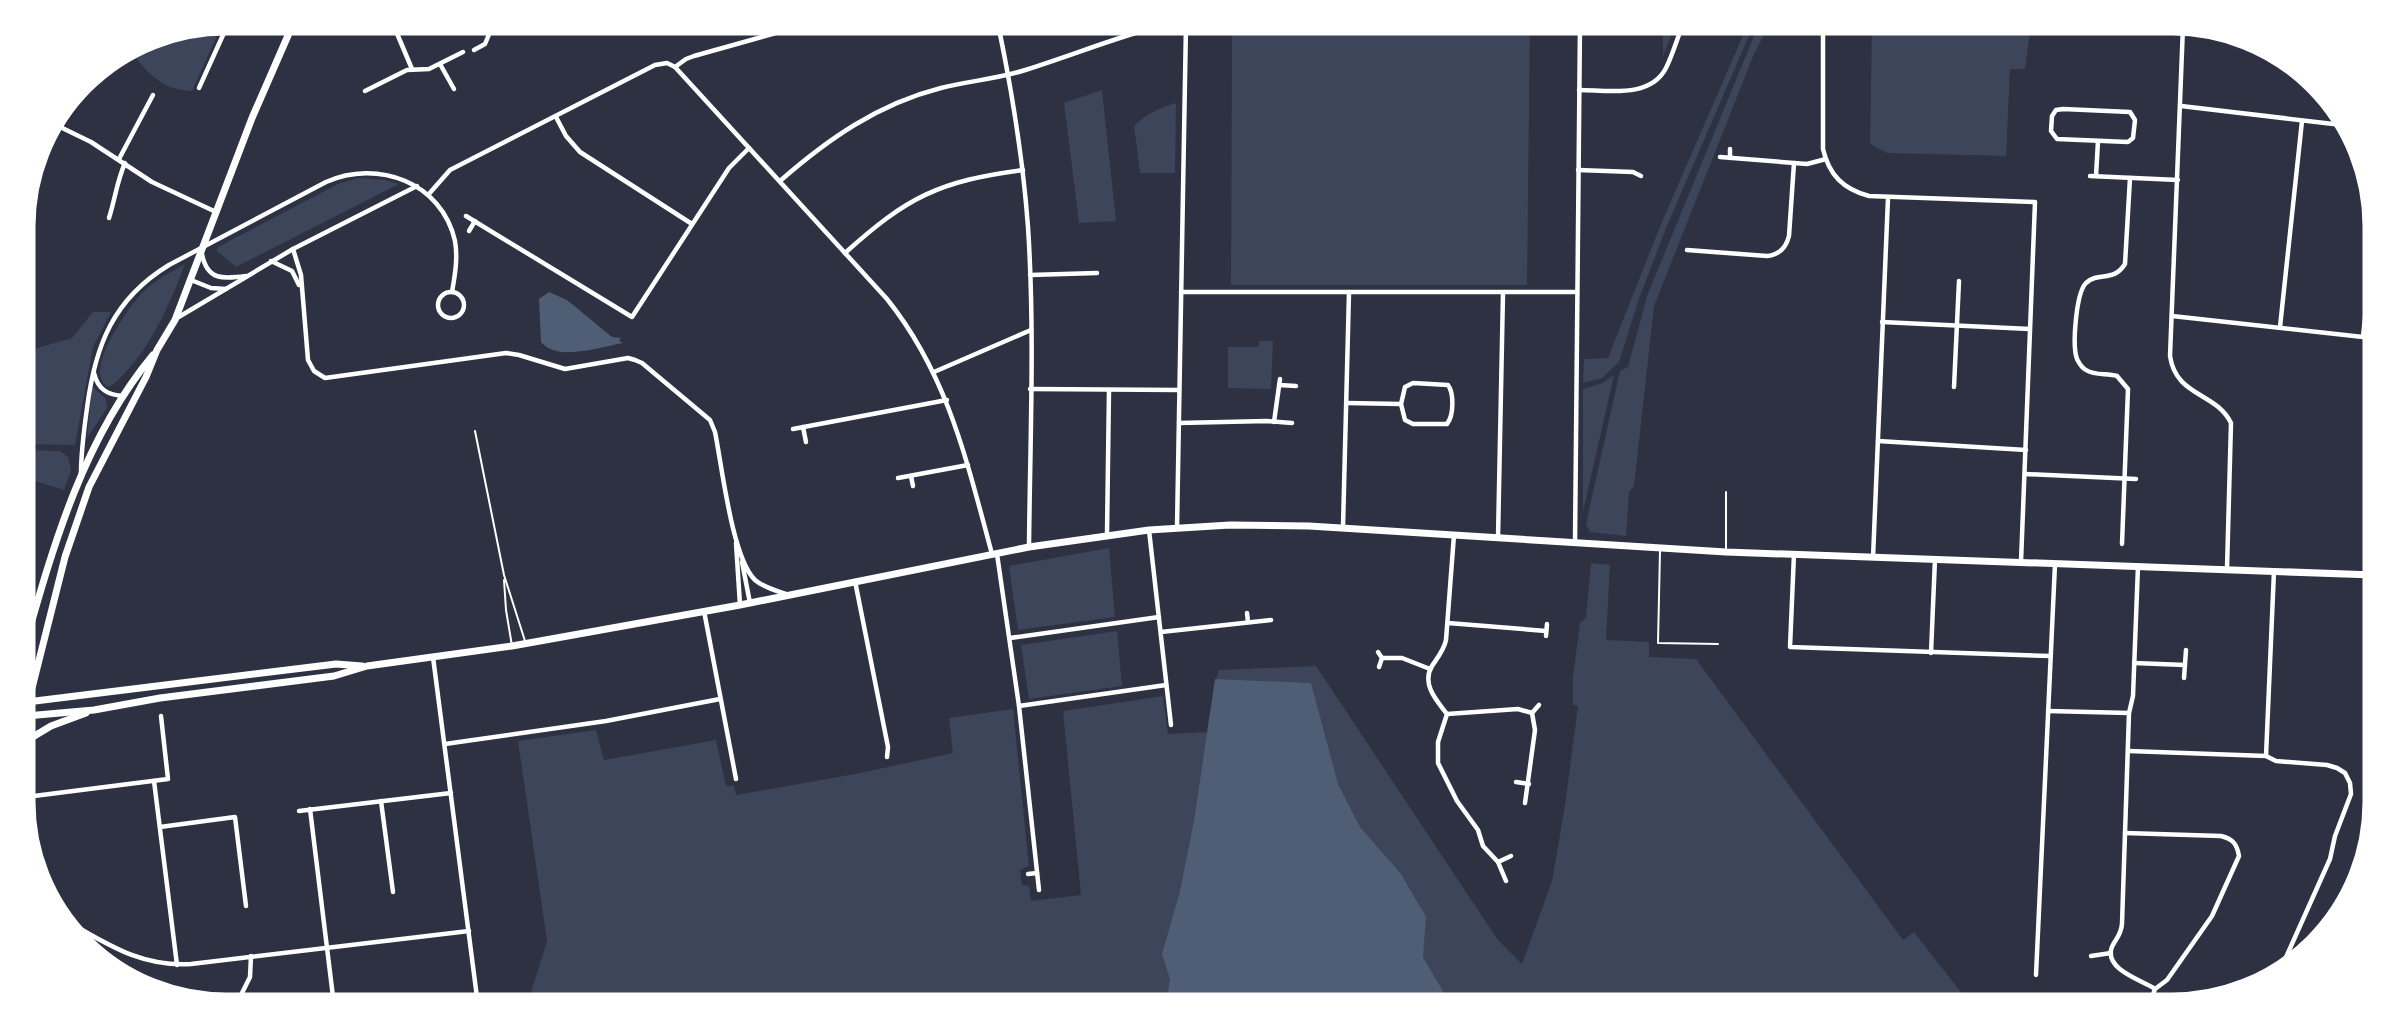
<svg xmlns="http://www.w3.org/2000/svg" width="2399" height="1029" font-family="Rubik,sans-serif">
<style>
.green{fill:#3c4559}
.water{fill:#4f5d75}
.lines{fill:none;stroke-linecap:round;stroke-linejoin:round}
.service{stroke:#fff;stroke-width:2}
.minor{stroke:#fff;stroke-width:4.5}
.primary{stroke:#fff;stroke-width:7}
.rim{fill:none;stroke:#fff;stroke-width:3}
</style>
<rect width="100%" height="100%" fill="#2d3142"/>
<g class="green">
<path d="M1232 24H1530L1527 285H1231Z"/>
<path d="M1663 24H1676L1663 56Z"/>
<path d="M1748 24H1754L1666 228 1640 296 1619 362 1602 378 1583 383 1584 359 1608 358 1661 224Z"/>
<path d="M1759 24H1770L1754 54 1654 306 1634 486 1629 492 1626 536 1590 532 1586 524 1620 371 1628 367 1647 296Z"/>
<path d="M1872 24H2031L2025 69H2010L2006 156 1887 153 1870 144Z"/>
<path d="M222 25 192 91C167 91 151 77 136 58L138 46 149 39Z"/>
<path d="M1102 90 1116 221 1079 223 1064 103Z"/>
<path d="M1176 103 1175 173H1140L1134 126C1147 113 1159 108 1176 103Z"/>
<path d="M359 178 385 180 399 184 236 267 217 251 218 247 340 183Z"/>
<path d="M185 264C170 304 151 348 120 378 117 382 112 384 109 387 80 374 131 303 145 290 157 279 171 272 185 264Z"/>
<path d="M93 312H111L93 347 75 445 25 444V359L27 351 72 338Z"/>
<path d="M1259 341H1273L1271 389 1228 388V347H1258Z"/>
<path d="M1614 375 1583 512V389L1603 383Z"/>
<path d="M92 386 106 399 107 408 87 438Z"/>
<path d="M25 450 60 451 68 457 71 470 64 490 25 478Z"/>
<path d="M1109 548 1115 617 1018 630 1009 566Z"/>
<path d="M1591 563 1610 565 1606 640 1649 642V657L1696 659 1903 940 1914 932 1971 1005H527L547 941 518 741 596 730 604 760 716 740 726 786H734L736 795 855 774 953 753 949 718 1013 709 1029 866 1020 870 1022 885 1029 886 1031 901 1081 895 1063 711 1163 696 1168 734 1207 732 1218 670 1316 666 1498 940 1522 964 1552 881 1565 805 1578 706 1573 705V677L1580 623 1586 618Z"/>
<path d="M1117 631 1122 686 1029 699 1021 645Z"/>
</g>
<g class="water">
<path d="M549 292 567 300 612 337 621 338 619 341 623 343C600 347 557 362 541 342L539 299Z"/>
<path d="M1215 679 1311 683 1338 784 1360 827 1401 874 1426 917 1423 957 1451 1005H1166L1170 979 1162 954 1180 891 1194 821Z"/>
</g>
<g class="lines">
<g class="service">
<path d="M475 431 504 575 525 641"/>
<path d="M1726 549V492"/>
<path d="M1660 551 1658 643 1718 644"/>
<path d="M504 580 506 610 512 646"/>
</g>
<g class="minor">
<path d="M393 24 412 69"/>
<path d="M557 24 559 29"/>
<path d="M998 24C1012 91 1023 159 1028 227 1035 333 1030 441 1029 547"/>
<path d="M1823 24V149C1829 175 1843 189 1869 196L2035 202 2021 562"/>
<path d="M2183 26 2170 356C2176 397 2216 392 2231 423L2227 569"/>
<path d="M474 50 485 44 490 32 488 24"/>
<path d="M440 64 454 89"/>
<path d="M675 67 887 299C948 375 967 462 992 554"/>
<path d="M199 88 228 24"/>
<path d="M1579 90C1607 90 1650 99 1666 68 1673 54 1677 39 1683 24"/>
<path d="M365 91 407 70 429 69 463 52"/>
<path d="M2181 106 2342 125"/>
<path d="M2063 109 2130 112 2135 120 2133 138 2128 142 2057 139 2051 131 2052 116 2056 110Z"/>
<path d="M556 117 566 136 580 152 692 224"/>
<path d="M54 124 91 142 152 182 216 212"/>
<path d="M1720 157 1807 164 1826 159"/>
<path d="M1730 158V149"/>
<path d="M119 159 153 95"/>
<path d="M1578 170 1633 172 1641 176"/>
<path d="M2090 176 2178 180"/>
<path d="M2096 176 2098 141"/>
<path d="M780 181C828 139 878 104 941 88 968 81 996 79 1022 71 1070 56 1117 37 1166 24"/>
<path d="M428 195 450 170 655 65 667 63 675 67 686 59 694 56 808 24"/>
<path d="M466 216 632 317 729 168 749 148"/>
<path d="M109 218C115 199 117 181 125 163"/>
<path d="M469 231 475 221"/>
<path d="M293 249 301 275 308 360 314 371 325 378 506 353 519 355 565 369 628 358 635 360 642 363 710 420 715 432C722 466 732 558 755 580 764 588 778 591 789 595"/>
<path d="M1687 250 1767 256C1779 255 1786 248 1789 236L1794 163"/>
<path d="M845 253C907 197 939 181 1023 170"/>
<path d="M202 254C207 281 224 279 246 276"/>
<path d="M271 261 292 271 299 285"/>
<path d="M1030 275 1097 273"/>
<path d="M191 280 211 288 226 289"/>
<circle cx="451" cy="305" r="13"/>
<path d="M1181 292H1577"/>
<path d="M2172 316 2363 337 2373 243"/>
<path d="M177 318 293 249 417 186"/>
<path d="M1882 322 2030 329"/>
<path d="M2280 327 2302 121"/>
<path d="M25 340 32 338"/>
<path d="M934 372 1031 330"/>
<path d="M94 373C98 390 108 395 124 396"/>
<path d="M1413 383 1448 385C1454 393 1454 415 1447 424H1413L1405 420 1401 404 1405 387Z"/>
<path d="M1279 385 1296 386"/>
<path d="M1954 387 1959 281"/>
<path d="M1030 389 1179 390"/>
<path d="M1347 403 1401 404"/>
<path d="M1274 422 1280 379"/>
<path d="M1179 423 1267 421 1292 423"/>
<path d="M803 427 806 442"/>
<path d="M793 429 947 400"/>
<path d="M1878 441 2026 450"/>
<path d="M81 473C81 451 84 430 87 408 95 346 113 299 169 265L326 182C377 159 442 182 455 241 458 258 455 275 452 292"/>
<path d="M2025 474 2136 479"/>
<path d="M911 476 913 486"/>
<path d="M898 478 968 465"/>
<path d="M1343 527 1349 292"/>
<path d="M1177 528 1186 24"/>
<path d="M1149 530 1171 725"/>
<path d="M1107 534 1109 390"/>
<path d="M1454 535 1446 640C1444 650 1438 657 1432 666 1421 684 1437 701 1447 714L1438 742V763L1457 801 1478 830 1483 846 1498 862 1506 881"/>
<path d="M1498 538 1503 293"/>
<path d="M736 543 740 605"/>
<path d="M1575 543 1580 24"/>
<path d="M2122 544 2128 389 2117 376C2107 373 2095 376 2086 370 2082 368 2079 363 2077 359 2072 346 2076 293 2086 283 2099 271 2113 283 2125 264L2130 178"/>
<path d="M997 554 1019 706 1039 890"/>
<path d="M1794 554 1790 647 2050 656"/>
<path d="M1873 558 1888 198"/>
<path d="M742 562 750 603"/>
<path d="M2138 566 2133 696 2129 713 2122 924C2121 937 2113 941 2111 950 2107 970 2141 980 2155 989"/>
<path d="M855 581 888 747 887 757"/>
<path d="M704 611 736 779"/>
<path d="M1247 613 1248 622"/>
<path d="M1448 623 1546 631"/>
<path d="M1161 632 1271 620"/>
<path d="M1546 636 1547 624"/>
<path d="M1010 638 1159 617"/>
<path d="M1378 652 1382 658 1379 667"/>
<path d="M1931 653 1935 559"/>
<path d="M433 657 478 1005"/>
<path d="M1382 658H1402L1430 669"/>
<path d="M2134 663 2185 665"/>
<path d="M2184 678 2186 650"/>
<path d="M1019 706 1166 685"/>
<path d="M2048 711 2129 713"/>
<path d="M1532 713 1539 705"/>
<path d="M1447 714 1518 709 1532 713 1535 730 1525 803"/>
<path d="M445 744 606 721 720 699"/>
<path d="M2129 751 2266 756 2276 761 2327 765 2337 768 2345 773 2350 783 2351 794 2335 836 2330 859 2279 973"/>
<path d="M2266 756 2274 571"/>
<path d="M154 781 177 965"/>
<path d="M1516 782 1529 784"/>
<path d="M26 797 168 779 161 716"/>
<path d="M381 801 393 892"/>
<path d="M310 809 334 1005"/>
<path d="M299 811 451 793"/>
<path d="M160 827 235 817 246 906"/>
<path d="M2125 833 2221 836C2233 839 2237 844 2239 856L2212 916 2167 980 2155 989 2149 1005"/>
<path d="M1498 862 1511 856"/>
<path d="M1028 874 1037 873"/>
<path d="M63 919C106 943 139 967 191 964L469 931"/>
<path d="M2091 956 2111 953"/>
<path d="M2036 975 2055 564"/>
<path d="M236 1005 250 977 251 956"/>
</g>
<g class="primary">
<path d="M25 645C54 543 84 438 153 355"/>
<path d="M27 702 336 664 362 666"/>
<path d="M26 712 65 557 89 487 146 377 157 350 175 320 252 118 293 24"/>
<path d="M26 716 94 710 160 698 334 676 367 666 512 646 740 605 1029 547 1149 530 1230 525 1309 526 1726 552 2374 575"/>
<path d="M26 741 51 726 86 713"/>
</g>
</g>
<path d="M0 0H2399V1029H0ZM226 34H2172A192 192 0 0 1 2364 226V802A192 192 0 0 1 2172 994H226A192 192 0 0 1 34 802V226A192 192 0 0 1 226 34Z" fill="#fff" fill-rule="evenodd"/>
<path class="rim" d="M226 34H2172A192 192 0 0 1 2364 226V802A192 192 0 0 1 2172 994H226A192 192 0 0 1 34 802V226A192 192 0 0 1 226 34Z"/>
</svg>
